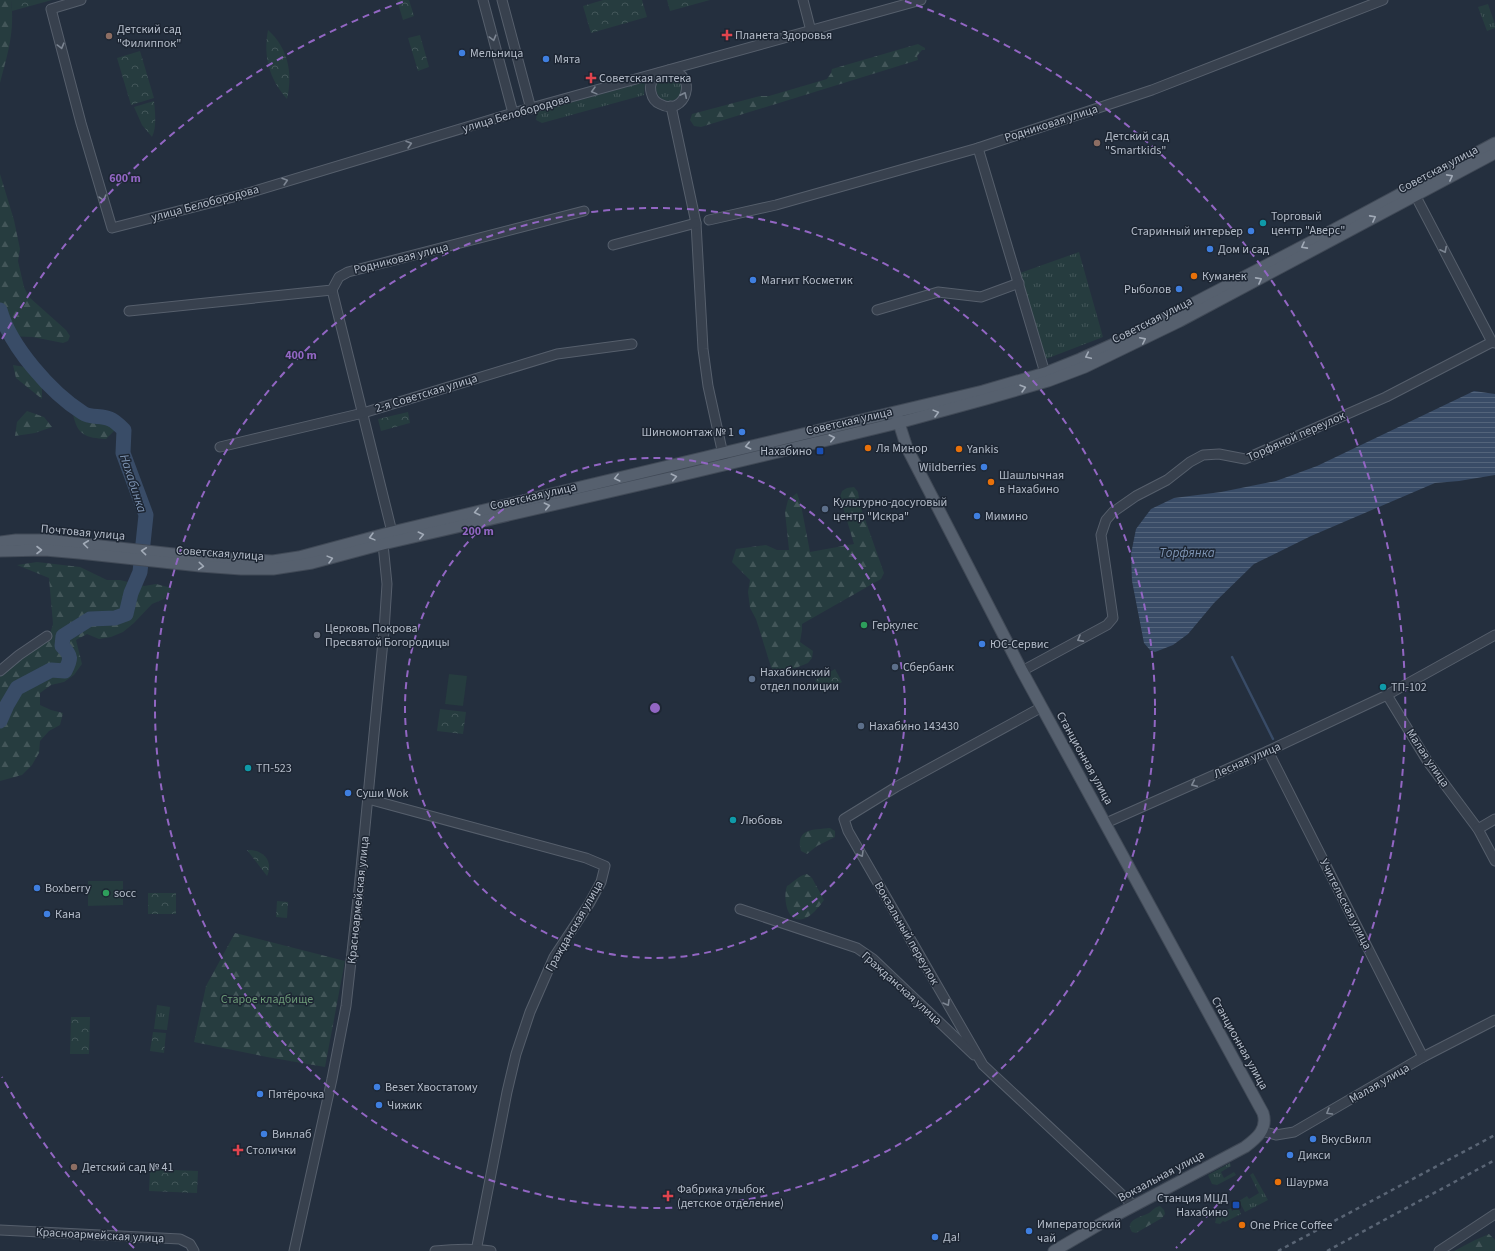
<svg xmlns="http://www.w3.org/2000/svg" width="1495" height="1251" font-family="'Source Sans 3',sans-serif">
<style>
.grass{fill:url(#grass-tufts)}
.forest{fill:url(#forest-firs)}
.park{fill:url(#park-crowns)}
.garden{fill:#263c3f}
.water{fill:url(#water-rules)}
.lines{fill:none;stroke-linecap:round;stroke-linejoin:round}
.stream{stroke:#394c67;stroke-width:2.5}
.river{stroke:#394c67;stroke-width:15}
.minor-casing{stroke:#565f6c;stroke-width:11}
.major-casing{stroke:#414a57;stroke-width:13}
.minor{stroke:#38414e;stroke-width:9}
.major{stroke:#56606e;stroke-width:11}
.rail{stroke:#5a6575;stroke-width:2.5;stroke-dasharray:4 4;stroke-linecap:butt}
.oneway{stroke:#7c8592}
.oneway2{stroke:#a1aab7}
.ring{fill:none;stroke:#9266c3;stroke-width:2;stroke-dasharray:7 5}
.health-dot{fill:#e0444e;stroke:#1d2633;stroke-width:1.5}
.education-dot{fill:#8d6e63;stroke:#1d2633;stroke-width:1.5}
.shop-dot{fill:#3f7fe0;stroke:#1d2633;stroke-width:1.5}
.culture-dot{fill:#0f9aa8;stroke:#1d2633;stroke-width:1.5}
.food-dot{fill:#e8710a;stroke:#1d2633;stroke-width:1.5}
.transit-dot{fill:#1a4fb4;stroke:#1d2633;stroke-width:1.5}
.service-dot{fill:#5c6f8a;stroke:#1d2633;stroke-width:1.5}
.leisure-dot{fill:#2e9e5b;stroke:#1d2633;stroke-width:1.5}
.worship-dot{fill:#6b7280;stroke:#1d2633;stroke-width:1.5}
.labels{text-anchor:middle;stroke-width:3;stroke-linejoin:round;paint-order:stroke}
.poi-label{font-size:12px;fill:#b4bcc9;stroke:#1d2633;text-anchor:start}
.street-label{font-size:12px;fill:#b4bcc9;stroke:#1d2633}
.park-label{font-size:12px;fill:#6b9a76;stroke:#1d2633}
.water-label{font-size:13px;font-style:italic;fill:#7c92b1;stroke:#1d2633}
.centre{fill:#9266c3;stroke:#1d2633;stroke-width:2}
.ring-label{font-size:12px;text-anchor:middle;font-weight:bold;fill:#9266c3;stroke:#1d2633;stroke-width:3;stroke-linejoin:round;paint-order:stroke}
</style>
<defs>
<pattern id="grass-tufts" width="24" height="20" patternUnits="userSpaceOnUse"><rect width="24" height="20" fill="#263c3f"/><path d="M3 7l-1-3M5 7V3M7 7l1-3M15 17l-1-3M17 17v-4M19 17l1-3" fill="none" stroke="#435659"/></pattern>
<pattern id="forest-firs" width="22" height="20" patternUnits="userSpaceOnUse"><rect width="22" height="20" fill="#263c3f"/><path d="M5 1l3.5 6h-7zM16 11l3.5 6h-7z" fill="#435659"/></pattern>
<pattern id="park-crowns" width="20" height="18" patternUnits="userSpaceOnUse"><rect width="20" height="18" fill="#263c3f"/><path d="M2 6a3 3 0 1 1 6 0M12 15a3 3 0 1 1 6 0" fill="none" stroke="#435659"/></pattern>
<pattern id="water-rules" width="6" height="5" patternUnits="userSpaceOnUse"><rect width="6" height="5" fill="#394c67"/><path d="M0 2.5h6" fill="none" stroke="#53647b"/></pattern>
</defs>
<rect width="100%" height="100%" fill="#242f3e"/>
<g class="grass">
<path d="M1488 4 1495 24V28L1487 31 1478 7Z"/>
<circle cx="669" cy="88" r="13"/>
<path d="M645 82 644 95 542 123 536 120 537 113 541 111Z"/>
<path d="M1079 252 1103 337 1046 359 1020 273Z"/>
<path d="M157 1005 170 1007 167 1030 154 1029Z"/>
<path d="M1230 1163 1231 1166 1221 1172 1224 1178 1234 1172 1236 1175 1217 1185 1212 1184 1208 1175Z"/>
<path d="M1253 1173 1268 1200 1245 1212 1239 1201 1247 1196 1249 1199 1259 1193 1250 1175Z"/>
<path d="M1238 1207 1241 1214 1225 1222 1223 1221 1220 1224 1215 1223 1217 1215 1231 1208 1232 1211Z"/>
</g>
<g class="forest">
<path d="M0 0H11C15 31 8 53 0 83Z"/>
<path d="M918 44 925 48V50H922L917 56 918 60 701 127 694 126 690 120 692 114 760 96H769L827 79 831 73 832 69Z"/>
<path d="M0 174 14 220 20 249 18 261 24 287 29 297 66 330 70 336 68 341 63 343 33 337 3 336 0 328Z"/>
<path d="M13 365 25 367 33 377 42 385V399L16 378Z"/>
<path d="M79 410 91 411 110 419 114 431 106 439C86 438 77 435 73 414Z"/>
<path d="M27 411 44 417 52 427 35 433 15 436 17 422Z"/>
<path d="M854 487 858 492 860 505 884 573 881 579 802 624V630L800 642 813 651 812 658 808 663 781 674 774 672 771 667 756 619 750 608 748 592 750 580 732 562 736 549 766 545 777 550H789L785 512 788 500 797 493 801 505 810 552 854 544 840 497 842 491 847 488Z"/>
<path d="M37 562 80 567 107 580H120L144 586 156 584 172 588 164 599 152 604 134 623 123 632 111 637 99 639 87 634 76 640 82 664 74 675 64 682 51 685 40 693V705L51 710 63 713 60 725 49 731 40 741 39 753 32 765 22 775 0 781V675L49 637 53 624 49 578 17 565Z"/>
<path d="M830 828 835 831V837L817 846 807 854 801 851C795 828 813 830 830 828Z"/>
<path d="M807 874 812 878 824 900C819 907 811 917 803 919 786 924 783 896 787 886 794 882 799 875 807 874Z"/>
<path d="M235 933 345 961 325 1067 267 1057 194 1042 206 986Z"/>
<path d="M1160 1206 1164 1210 1165 1214 1162 1218 1136 1233 1132 1232C1124 1220 1141 1217 1149 1213 1153 1210 1155 1207 1160 1206Z"/>
<path d="M1489 1234 1495 1240V1251H1454L1475 1240Z"/>
</g>
<g class="park">
<path d="M11 0H52L12 11Z"/>
<path d="M397 0H409L414 16 403 20Z"/>
<path d="M603 0H642L647 17 591 33 583 6Z"/>
<path d="M667 0H710L670 11Z"/>
<path d="M268 30C288 48 293 73 287 99 269 79 263 56 268 30Z"/>
<path d="M420 35 429 67 418 71 408 38Z"/>
<path d="M140 51 154 98 131 105 117 58Z"/>
<path d="M154 101C155 112 157 127 152 137L142 125 134 107Z"/>
<path d="M408 412 410 423 381 431 378 419Z"/>
<path d="M835 669 842 682 823 693 815 680Z"/>
<path d="M440 709 466 712 463 734 437 731Z"/>
<path d="M247 850C263 849 274 861 267 876Z"/>
<rect x="148" y="893" width="28" height="21"/>
<path d="M277 901 288 902 287 918 276 917Z"/>
<path d="M71 1017H90L89 1054H70Z"/>
<path d="M153 1032 166 1033 164 1053 150 1051Z"/>
<path d="M150 1169 198 1171 197 1193 149 1191Z"/>
</g>
<g class="garden">
<path d="M449 674 467 676 463 706 445 704Z"/>
<path d="M88 881H123V905L88 906Z"/>
</g>
<path class="water" d="M1474 391 1495 394V475L1459 481 1435 483 1311 536 1254 564 1214 603 1188 634 1173 645 1155 652 1150 650 1144 643 1132 581 1131 554 1136 529 1151 509 1174 498 1221 492 1276 481 1317 466Z"/>
<g class="lines">
<path class="stream" d="M1232 657 1273 739"/>
<path class="river" d="M0 310C10 346 51 393 83 413 90 418 102 415 110 419 115 421 120 426 124 430L123 453 146 515 140 572 131 593 126 614 115 618 90 619 63 636 62 646C72 656 71 659 65 671L51 670 17 688 7 705 0 721"/>
<defs>
<g id="minor">
<path d="M81 0 51 9 81 123 112 228 245 194 513 113 921 0"/>
<path d="M483 0 513 113"/>
<path d="M502 0 531 109"/>
<path d="M803 0 811 31"/>
<path d="M659 73C653 78 649 85 651 92 652 97 655 102 660 104 685 118 700 74 669 70"/>
<path d="M671 106 696 223 703 349 708 386 724 459"/>
<path d="M978 148 1045 373"/>
<path d="M1413 191 1492 342"/>
<path d="M709 220 776 205 978 148 1152 90 1383 0"/>
<path d="M613 245 696 223"/>
<path d="M332 290 392 532"/>
<path d="M877 310 938 292 981 297 1019 283"/>
<path d="M129 311 332 290 339 277 348 272 584 211"/>
<path d="M220 447 363 413 557 354 632 344"/>
<path d="M0 671 19 655 47 636"/>
<path d="M1022 671 1107 625 1113 618 1101 535 1106 520 1113 512 1136 496 1167 480 1190 462 1203 455 1219 454 1245 459 1386 397 1492 342 1495 343"/>
<path d="M1387 695 1428 762 1478 829 1495 861"/>
<path d="M1042 707 896 787 844 819 848 831 983 1065 1134 1206"/>
<path d="M1268 751 1423 1057"/>
<path d="M368 799 586 858 605 866 601 882 589 904 554 957 530 1012 516 1054 507 1092 476 1251"/>
<path d="M1106 823 1268 751 1387 695 1495 635"/>
<path d="M1478 829 1495 819"/>
<path d="M740 909 857 948 873 959 974 1055"/>
<path d="M1262 1131 1276 1135 1294 1132 1423 1057 1495 1020"/>
<path d="M0 1230 180 1239 190 1244 194 1251"/>
<path d="M294 1251 332 1079 346 1006 359 889 384 631 387 584 383 544"/>
<path d="M435 1251C454 1249 472 1248 491 1251"/>
<path d="M1439 1251 1495 1214"/>
</g>
<g id="major">
<path d="M897 417 907 448 1022 671 1263 1113C1268 1129 1257 1138 1245 1147L1107 1220 1054 1251"/>
<path d="M0 542 16 540H46L201 557 273 561 299 557 392 532 983 391 1045 373 1080 359 1125 339 1309 243 1495 143"/>
<path d="M0 551 45 550 79 553 200 566 241 569H273L312 563 383 544 678 476 898 423 986 399 1048 381 1085 367 1180 321 1495 153"/>
</g>
</defs>
<use href="#minor" class="minor-casing"/>
<use href="#major" class="major-casing"/>
<use href="#minor" class="minor"/>
<use href="#major" class="major"/>
<g class="rail">
<path d="M1278 1251 1495 1135"/>
<path d="M1327 1251 1495 1160"/>
</g>
</g>
<defs><path id="oneway-chevron" d="M-2-3.5L2.5 0L-2 3.5" fill="none" stroke-width="1.6" stroke-linecap="round" stroke-linejoin="round"/></defs>
<g class="oneway">
<use href="#oneway-chevron" transform="translate(493 38) rotate(75)"/>
<use href="#oneway-chevron" transform="translate(61 46) rotate(75)"/>
<use href="#oneway-chevron" transform="translate(594 91) rotate(165)"/>
<use href="#oneway-chevron" transform="translate(684 95) rotate(-65)"/>
<use href="#oneway-chevron" transform="translate(409 144) rotate(-16)"/>
<use href="#oneway-chevron" transform="translate(285 181) rotate(-17)"/>
<use href="#oneway-chevron" transform="translate(103 198) rotate(74)"/>
<use href="#oneway-chevron" transform="translate(1444 250) rotate(63)"/>
<use href="#oneway-chevron" transform="translate(1080 639) rotate(151)"/>
<use href="#oneway-chevron" transform="translate(1194 784) rotate(156)"/>
<use href="#oneway-chevron" transform="translate(861 854) rotate(60)"/>
<use href="#oneway-chevron" transform="translate(947 1003) rotate(60)"/>
<use href="#oneway-chevron" transform="translate(1329 1112) rotate(150)"/>
</g>
<g class="oneway2">
<use href="#oneway-chevron" transform="translate(1450 177) rotate(-28)"/>
<use href="#oneway-chevron" transform="translate(1373 218) rotate(-28)"/>
<use href="#oneway-chevron" transform="translate(1304 246) rotate(152)"/>
<use href="#oneway-chevron" transform="translate(1259 280) rotate(-28)"/>
<use href="#oneway-chevron" transform="translate(1143 340) rotate(-26)"/>
<use href="#oneway-chevron" transform="translate(1088 356) rotate(155)"/>
<use href="#oneway-chevron" transform="translate(1023 388) rotate(-16)"/>
<use href="#oneway-chevron" transform="translate(936 413) rotate(-15)"/>
<use href="#oneway-chevron" transform="translate(832 438) rotate(-13)"/>
<use href="#oneway-chevron" transform="translate(748 446) rotate(167)"/>
<use href="#oneway-chevron" transform="translate(674 477) rotate(-13)"/>
<use href="#oneway-chevron" transform="translate(617 478) rotate(166)"/>
<use href="#oneway-chevron" transform="translate(547 506) rotate(-13)"/>
<use href="#oneway-chevron" transform="translate(477 512) rotate(166)"/>
<use href="#oneway-chevron" transform="translate(421 535) rotate(-13)"/>
<use href="#oneway-chevron" transform="translate(372 537) rotate(165)"/>
<use href="#oneway-chevron" transform="translate(86 544) rotate(-173)"/>
<use href="#oneway-chevron" transform="translate(39 550)"/>
<use href="#oneway-chevron" transform="translate(144 551) rotate(-174)"/>
<use href="#oneway-chevron" transform="translate(330 559) rotate(-15)"/>
<use href="#oneway-chevron" transform="translate(201 566) rotate(5)"/>
</g>
<g class="ring">
<circle cx="655" cy="708" r="250"/>
<circle cx="655" cy="708" r="500"/>
<path d="M134 1248A750 750 0 0 1 2 1077M2 339A750 750 0 0 1 405 1M905 1A750 750 0 0 1 1176 1248"/>
</g>
<g class="health-dot">
<path d="M725 29h4v4h4v4h-4v4h-4v-4h-4v-4h4z"/>
<path d="M589 72h4v4h4v4h-4v4h-4v-4h-4v-4h4z"/>
<path d="M236 1144h4v4h4v4h-4v4h-4v-4h-4v-4h4z"/>
<path d="M666 1190h4v4h4v4h-4v4h-4v-4h-4v-4h4z"/>
</g>
<g class="education-dot">
<circle cx="109" cy="36" r="4"/>
<circle cx="1097" cy="143" r="4"/>
<circle cx="74" cy="1167" r="4"/>
</g>
<g class="shop-dot">
<circle cx="462" cy="53" r="4"/>
<circle cx="546" cy="59" r="4"/>
<circle cx="1251" cy="231" r="4"/>
<circle cx="1210" cy="249" r="4"/>
<circle cx="753" cy="280" r="4"/>
<circle cx="1179" cy="289" r="4"/>
<circle cx="742" cy="432" r="4"/>
<circle cx="984" cy="467" r="4"/>
<circle cx="977" cy="516" r="4"/>
<circle cx="982" cy="644" r="4"/>
<circle cx="348" cy="793" r="4"/>
<circle cx="37" cy="888" r="4"/>
<circle cx="47" cy="914" r="4"/>
<circle cx="377" cy="1087" r="4"/>
<circle cx="260" cy="1094" r="4"/>
<circle cx="379" cy="1105" r="4"/>
<circle cx="264" cy="1134" r="4"/>
<circle cx="1313" cy="1139" r="4"/>
<circle cx="1290" cy="1155" r="4"/>
<circle cx="1029" cy="1231" r="4"/>
<circle cx="935" cy="1237" r="4"/>
</g>
<g class="culture-dot">
<circle cx="1263" cy="223" r="4"/>
<circle cx="1383" cy="687" r="4"/>
<circle cx="248" cy="768" r="4"/>
<circle cx="733" cy="820" r="4"/>
</g>
<g class="food-dot">
<circle cx="1194" cy="276" r="4"/>
<circle cx="868" cy="448" r="4"/>
<circle cx="959" cy="449" r="4"/>
<circle cx="991" cy="482" r="4"/>
<circle cx="1278" cy="1182" r="4"/>
<circle cx="1242" cy="1225" r="4"/>
</g>
<g class="transit-dot">
<rect x="816" y="447" width="8" height="8" rx="2"/>
<rect x="1232" y="1201" width="8" height="8" rx="2"/>
</g>
<g class="service-dot">
<circle cx="825" cy="509" r="4"/>
<circle cx="895" cy="667" r="4"/>
<circle cx="752" cy="679" r="4"/>
<circle cx="861" cy="726" r="4"/>
</g>
<g class="leisure-dot">
<circle cx="864" cy="625" r="4"/>
<circle cx="106" cy="893" r="4"/>
</g>
<circle class="worship-dot" cx="317" cy="635" r="4"/>
<g class="labels">
<g class="poi-label">
<text x="117" y="33">Детский сад<tspan x="117" dy="14">"Филиппок"</tspan></text>
<text x="735" y="39">Планета Здоровья</text>
<text x="470" y="57">Мельница</text>
<text x="554" y="63">Мята</text>
<text x="599" y="82">Советская аптека</text>
<text x="1105" y="140">Детский сад<tspan x="1105" dy="14">"Smartkids"</tspan></text>
<text x="1271" y="220">Торговый<tspan x="1271" dy="14">центр "Аверс"</tspan></text>
<text x="1243" y="235" text-anchor="end">Старинный интерьер</text>
<text x="1218" y="253">Дом и сад</text>
<text x="1202" y="280">Куманек</text>
<text x="761" y="284">Магнит Косметик</text>
<text x="1171" y="293" text-anchor="end">Рыболов</text>
<text x="734" y="436" text-anchor="end">Шиномонтаж № 1</text>
<text x="876" y="452">Ля Минор</text>
<text x="967" y="453">Yankis</text>
<text x="812" y="455" text-anchor="end">Нахабино</text>
<text x="976" y="471" text-anchor="end">Wildberries</text>
<text x="999" y="479">Шашлычная<tspan x="999" dy="14">в Нахабино</tspan></text>
<text x="833" y="506">Культурно-досуговый<tspan x="833" dy="14">центр "Искра"</tspan></text>
<text x="985" y="520">Мимино</text>
<text x="872" y="629">Геркулес</text>
<text x="325" y="632">Церковь Покрова<tspan x="325" dy="14">Пресвятой Богородицы</tspan></text>
<text x="990" y="648">ЮС-Сервис</text>
<text x="903" y="671">Сбербанк</text>
<text x="760" y="676">Нахабинский<tspan x="760" dy="14">отдел полиции</tspan></text>
<text x="1391" y="691">ТП-102</text>
<text x="869" y="730">Нахабино 143430</text>
<text x="256" y="772">ТП-523</text>
<text x="356" y="797">Суши Wok</text>
<text x="741" y="824">Любовь</text>
<text x="45" y="892">Boxberry</text>
<text x="114" y="897">socc</text>
<text x="55" y="918">Кана</text>
<text x="385" y="1091">Везет Хвостатому</text>
<text x="268" y="1098">Пятёрочка</text>
<text x="387" y="1109">Чижик</text>
<text x="272" y="1138">Винлаб</text>
<text x="1321" y="1143">ВкусВилл</text>
<text x="246" y="1154">Столички</text>
<text x="1298" y="1159">Дикси</text>
<text x="82" y="1171">Детский сад № 41</text>
<text x="1286" y="1186">Шаурма</text>
<text x="677" y="1193">Фабрика улыбок<tspan x="677" dy="14">(детское отделение)</tspan></text>
<text x="1228" y="1202" text-anchor="end">Станция МЦД<tspan x="1228" dy="14">Нахабино</tspan></text>
<text x="1037" y="1228">Императорский<tspan x="1037" dy="14">чай</tspan></text>
<text x="1250" y="1229">One Price Coffee</text>
<text x="943" y="1241">Да!</text>
</g>
<g class="street-label">
<text transform="translate(516 113) rotate(-16)" y="4">улица Белобородова</text>
<text transform="translate(1051 123) rotate(-18)" y="4">Родниковая улица</text>
<text transform="translate(1438 169) rotate(-28)" y="4">Советская улица</text>
<text transform="translate(205 203) rotate(-15)" y="4">улица Белобородова</text>
<text transform="translate(401 258) rotate(-14)" y="4">Родниковая улица</text>
<text transform="translate(1152 320) rotate(-27)" y="4">Советская улица</text>
<text transform="translate(426 393) rotate(-17)" y="4">2-я Советская улица</text>
<text transform="translate(849 421) rotate(-13)" y="4">Советская улица</text>
<text transform="translate(1296 436) rotate(-24)" y="4">Торфяной переулок</text>
<text transform="translate(533 496) rotate(-13)" y="4">Советская улица</text>
<text transform="translate(83 532) rotate(5)" y="4">Почтовая улица</text>
<text transform="translate(220 553) rotate(4)" y="4">Советская улица</text>
<text transform="translate(1085 758) rotate(61)" y="4">Станционная улица</text>
<text transform="translate(1428 758) rotate(56)" y="4">Малая улица</text>
<text transform="translate(1247 760) rotate(-24)" y="4">Лесная улица</text>
<text transform="translate(358 900) rotate(-84)" y="4">Красноармейская улица</text>
<text transform="translate(1346 904) rotate(63)" y="4">Учительская улица</text>
<text transform="translate(574 926) rotate(-60)" y="4">Гражданская улица</text>
<text transform="translate(907 933) rotate(60)" y="4">Вокзальный переулок</text>
<text transform="translate(902 988) rotate(42)" y="4">Гражданская улица</text>
<text transform="translate(1240 1043) rotate(61)" y="4">Станционная улица</text>
<text transform="translate(1379 1083) rotate(-30)" y="4">Малая улица</text>
<text transform="translate(1161 1176) rotate(-28)" y="4">Вокзальная улица</text>
<text transform="translate(100 1235) rotate(3)" y="4">Красноармейская улица</text>
</g>
<g class="park-label">
<text x="267" y="1003">Старое кладбище</text>
</g>
<g class="water-label">
<text transform="translate(134 483) rotate(72)" y="5">Нахабинка</text>
<text x="1187" y="557">Торфянка</text>
</g>
</g>
<circle cx="655" cy="708" r="6" class="centre"/>
<g class="ring-label">
<text x="125" y="182">600 m</text>
<text x="301" y="359">400 m</text>
<text x="478" y="535">200 m</text>
</g>
</svg>
